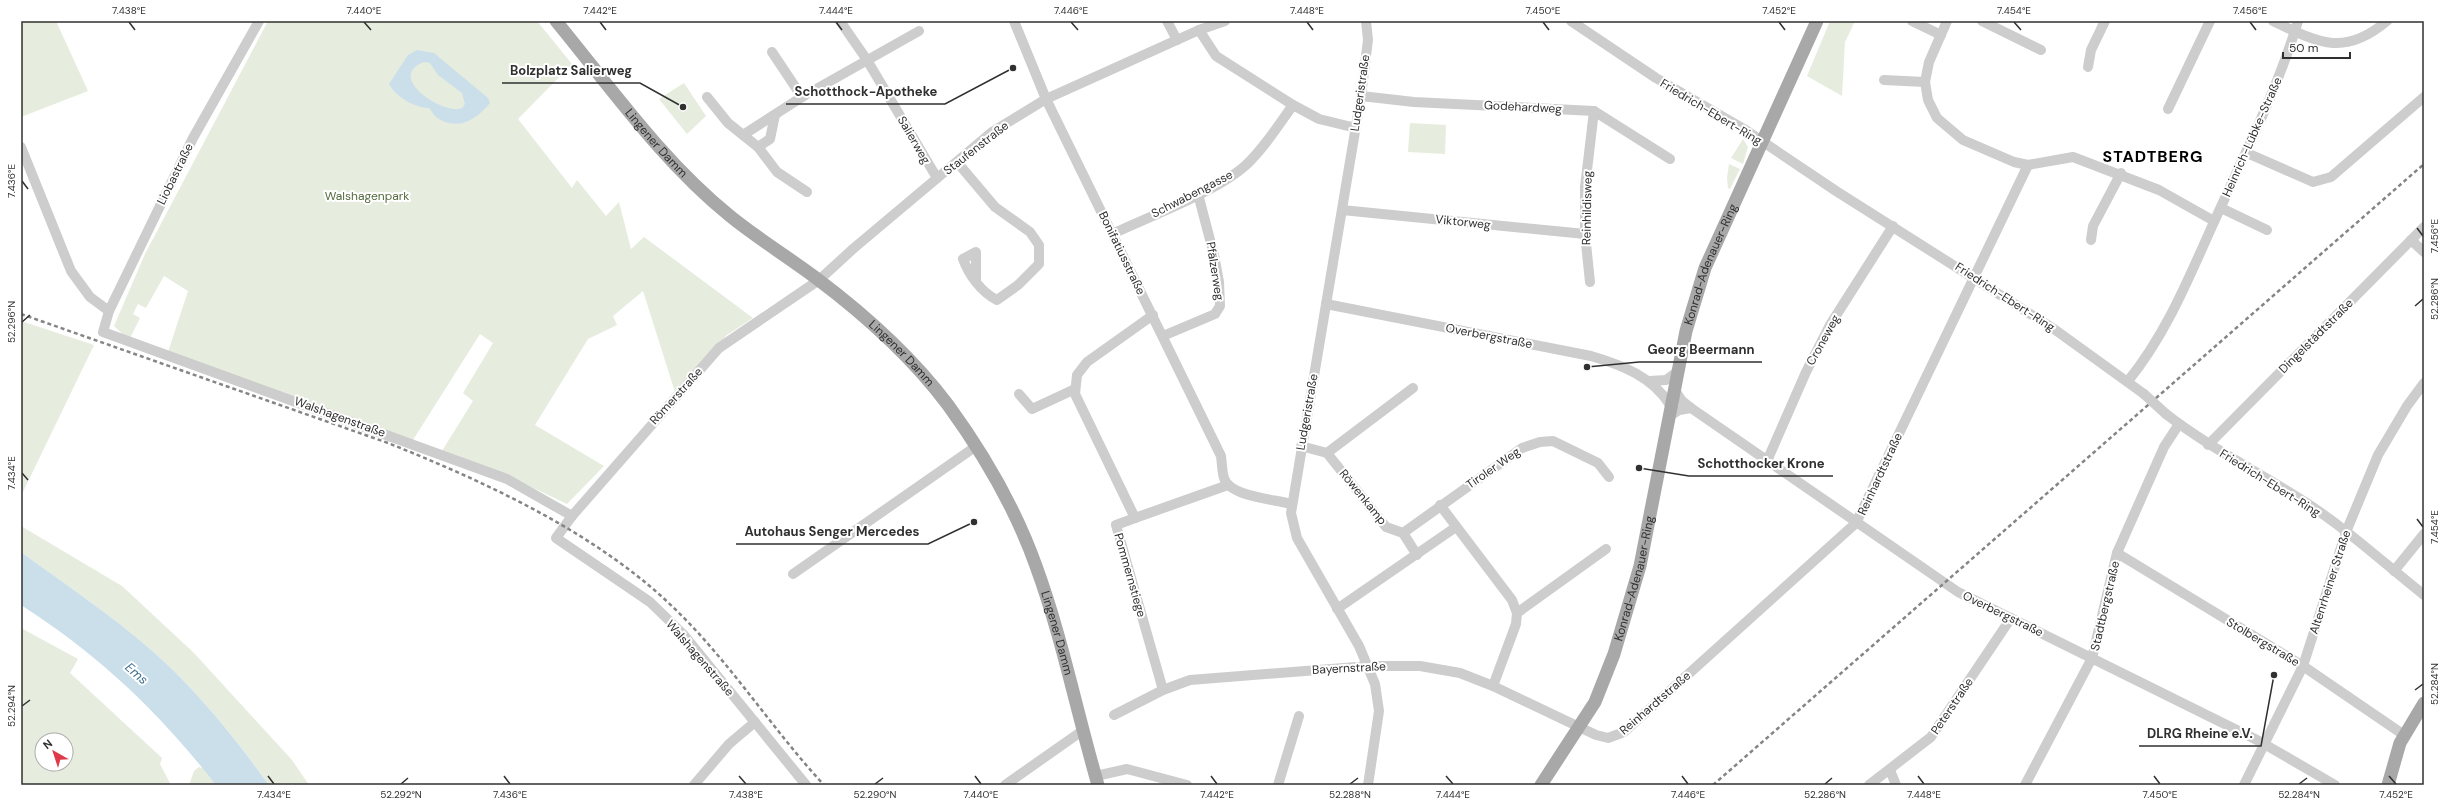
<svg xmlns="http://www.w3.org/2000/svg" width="2445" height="806" font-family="'DM Sans',sans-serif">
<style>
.green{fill:#e6ecde;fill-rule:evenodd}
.water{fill:#cbdfeb;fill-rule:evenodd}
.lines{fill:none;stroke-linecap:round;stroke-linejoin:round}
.minor{stroke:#cdcdcd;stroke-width:10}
.major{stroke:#a8a8a8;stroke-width:13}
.rail{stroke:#858585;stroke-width:2.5;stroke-dasharray:4 3;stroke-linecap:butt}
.minor-bridge{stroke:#cdcdcd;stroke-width:10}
.ticks{fill:none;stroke:#303030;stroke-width:1.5}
.labels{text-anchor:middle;stroke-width:4;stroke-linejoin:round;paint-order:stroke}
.street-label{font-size:12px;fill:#303030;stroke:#fff}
.park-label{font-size:12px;fill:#546a3e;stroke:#fff}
.water-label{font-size:13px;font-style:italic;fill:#40728f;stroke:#fff}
.district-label{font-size:16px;font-weight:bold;letter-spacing:1px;fill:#000;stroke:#fff}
.leader{fill:none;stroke:#303030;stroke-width:1.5}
.callout-dot{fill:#303030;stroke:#fff;stroke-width:1.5}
.callout-label{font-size:13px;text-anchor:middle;font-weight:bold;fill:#303030;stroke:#fff;stroke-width:4;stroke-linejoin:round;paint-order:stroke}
.neatline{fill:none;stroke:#303030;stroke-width:1.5}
.ticks-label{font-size:10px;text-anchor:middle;fill:#303030}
</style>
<rect width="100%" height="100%" fill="#fff"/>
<g class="green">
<path d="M21 21H56L88 91 21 117Z"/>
<path d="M268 21H537L572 64 518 119 572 188 577 180 606 216 619 202 631 249 644 237 753 318 727 335 675 392 643 291 613 316 617 325 588 339 535 425 604 466 567 504 508 476 442 451 473 401 463 393 493 343 480 334 413 440 168 352 188 291 164 276 146 308 138 304 133 314 140 318 129 340 114 326 145 254Z"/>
<path d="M1830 21H1855L1845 42 1842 96 1807 76Z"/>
<path d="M684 83 706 116 687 134 659 99Z"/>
<path d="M1410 123 1446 125 1445 154 1408 152Z"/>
<path d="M1743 139 1748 147 1743 164 1731 158Z"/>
<path d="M1729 164 1740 169 1730 189 1728 188 1727 178Z"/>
<path d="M21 321 94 345 21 496Z"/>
<path d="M21 526 122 586 194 653 292 760 309 785H269C240 745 209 706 174 671 128 626 73 590 21 552Z"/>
<path d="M21 628 78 659 70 673 162 758 160 764 171 785H21ZM42 740H66V764H42Z"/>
<path d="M199 767 208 770 220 785H189L194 771Z"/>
</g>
<g class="water">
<path d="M417 50 434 53 488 98 490 103C477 119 459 131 439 119 433 116 433 112 429 108 415 108 396 97 389 84L408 55ZM424 62 430 63 438 75 462 93 465 104 462 108C445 116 384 77 424 62Z"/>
<path d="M21 552C73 590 128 626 174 671 209 706 240 745 269 785H216C158 711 100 656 21 605Z"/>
</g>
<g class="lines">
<g class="minor">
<path d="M259 21 193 138 109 311 103 332 507 479 572 516"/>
<path d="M840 21 867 60 937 178"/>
<path d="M1014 21 1046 99 1221 456C1222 463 1222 472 1224 478 1230 497 1274 499 1291 504"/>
<path d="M1167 21 1177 40"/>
<path d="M1366 21 1368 40 1361 96 1291 513 1297 538 1359 646 1375 684 1379 711 1368 785"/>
<path d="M1571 21 1656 78 1744 129 1836 191 2054 329 2144 394"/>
<path d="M1912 21 1941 35"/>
<path d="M1947 21 1929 62 1925 82 1928 100 1937 118 1963 140 2014 162 2028 165 2073 157 2159 190 2214 221"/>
<path d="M1982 21 2041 50"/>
<path d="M2273 21C2319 43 2344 57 2387 21"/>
<path d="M1199 30 1216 56 1293 105 1319 119 1356 128"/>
<path d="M772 52 802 97"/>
<path d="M2088 67 2091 50 2105 21"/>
<path d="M1884 80 1925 82"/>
<path d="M1361 96 1414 102 1594 111 1670 159"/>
<path d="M707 97 728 123 758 147 777 172 807 192"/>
<path d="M2168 109 2210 21"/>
<path d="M743 135 802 97 919 31"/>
<path d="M21 147 71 271 90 297 109 311"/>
<path d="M758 147 770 139 775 115"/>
<path d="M2247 153 2313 182 2331 177 2424 97"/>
<path d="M957 162 995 207 1030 232 1039 245V264L1018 285 997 300C981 292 969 275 963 259L976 252V281"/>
<path d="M2221 208 2267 230"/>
<path d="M1342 210 1585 234"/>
<path d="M1112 234C1150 216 1216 192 1246 165 1264 148 1278 126 1293 105"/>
<path d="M2091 240 2093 226 2121 173"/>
<path d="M2411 240 2424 252"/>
<path d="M1590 282 1585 234V187L1594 111"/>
<path d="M1326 304 1591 356C1622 365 1653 377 1670 405"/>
<path d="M1153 315 1087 362 1077 375 1075 394 1135 518 1116 525 1163 690"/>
<path d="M1163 336 1215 314 1220 306 1219 282 1214 255 1198 194"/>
<path d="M1649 381 1666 380 1677 372"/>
<path d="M2128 381C2167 333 2189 277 2214 222 2244 155 2277 91 2298 21"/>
<path d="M1674 389 1682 401 1691 408 1958 592 2259 741 2335 785"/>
<path d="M1019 394 1032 409 1075 389"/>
<path d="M2166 414C2210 448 2259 472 2305 502 2347 529 2385 564 2424 595"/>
<path d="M1668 417 1679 410 1691 408"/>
<path d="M2208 445 2424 227"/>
<path d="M1301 446 1327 453 1386 527 1403 533 1417 555"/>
<path d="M1327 453 1413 388"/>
<path d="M1767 461 1806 372 1830 325 1893 226"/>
<path d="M1440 505 1512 600 1517 613 1516 624 1493 686"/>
<path d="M1135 518 1228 485"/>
<path d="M1403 533 1522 448 1540 442 1553 441 1598 463 1609 477"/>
<path d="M2117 553 2303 666 2404 735"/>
<path d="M2394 571 2424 534"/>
<path d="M793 574 975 447"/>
<path d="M1337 609 1456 527"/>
<path d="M1517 613 1606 549"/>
<path d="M1114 715 1163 690 1190 680 1369 666H1420L1460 673 1493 686 1596 735 1608 738 1624 732 1856 523 2028 165"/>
<path d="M1890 770 1896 785"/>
<path d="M1096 776 1127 769 1187 785"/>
<path d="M694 785 729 744 755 722"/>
<path d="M806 785 683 634 650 602 556 538 572 516 719 348 819 280 854 248 992 132 1046 99 1199 30 1225 21"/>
<path d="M1005 785 1082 731"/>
<path d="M1278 785 1299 716"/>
<path d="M1869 785 1931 737 2011 618"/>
<path d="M2025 785 2092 658 2117 553 2164 447 2179 424"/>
<path d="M2244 785 2303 666 2346 532 2378 455 2407 406 2424 383"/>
</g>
<g class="major">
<path id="s1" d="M556 21C611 88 662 161 730 216 757 238 788 257 816 278 864 314 912 357 948 405 983 453 1016 510 1036 566 1062 637 1077 713 1098 785"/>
<path id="s2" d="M1541 785 1595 702 1614 654 1640 566 1686 331 1705 268 1817 21"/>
<path d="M2388 785 2400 743 2424 703"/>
</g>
<g class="rail">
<path d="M21 314 388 443C488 483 601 535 678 612 732 665 773 730 824 785"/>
<path d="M1713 785 2424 164"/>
</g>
<path class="minor-bridge" d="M2144 394 2166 414"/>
</g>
<path class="ticks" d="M129 22 135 30M364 22 371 30M600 22 606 30M836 22 842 30M1071 22 1078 30M1307 22 1313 30M1543 22 1549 30M1779 22 1785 30M2014 22 2021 30M2250 22 2256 30M22 181 28 189M2417 228 2423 236M2415 306 2423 299M22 322 30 315M22 473 28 480M2417 519 2423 527M2415 690 2423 684M22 706 30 700M268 776 274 784M504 776 510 784M739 776 746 784M975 776 981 784M1211 776 1217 784M1446 776 1453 784M1682 776 1688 784M1918 776 1924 784M2154 776 2160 784M2389 776 2396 784M401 784 408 778M875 784 883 778M1350 784 1358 778M1825 784 1832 778M2299 784 2307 778"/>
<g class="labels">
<g class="street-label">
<text transform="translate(1360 93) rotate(-82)" y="4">Ludgeristraße</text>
<text transform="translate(1523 107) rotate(3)" y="4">Godehardweg</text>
<text transform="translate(1711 112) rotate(31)" y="4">Friedrich-Ebert-Ring</text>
<text transform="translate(2252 137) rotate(-66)" y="4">Heinrich-Lübke-Straße</text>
<text transform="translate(914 140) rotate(60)" y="4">Salierweg</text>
<text dy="4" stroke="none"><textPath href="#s1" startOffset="158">Lingener Damm</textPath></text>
<text transform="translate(976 148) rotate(-38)" y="4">Staufenstraße</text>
<text transform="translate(175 174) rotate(-64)" y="4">Liobastraße</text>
<text transform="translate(1192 194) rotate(-27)" y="4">Schwabengasse</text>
<text transform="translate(1587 208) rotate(-89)" y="4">Reinhildisweg</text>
<text transform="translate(1463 222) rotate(6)" y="4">Viktorweg</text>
<text transform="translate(1122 253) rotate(64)" y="4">Bonifatiusstraße</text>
<text dy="4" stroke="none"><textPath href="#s2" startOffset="553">Konrad-Adenauer-Ring</textPath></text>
<text transform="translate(1215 271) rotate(81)" y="4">Pfälzerweg</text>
<text transform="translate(2005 297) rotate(33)" y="4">Friedrich-Ebert-Ring</text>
<text transform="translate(1489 336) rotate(11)" y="4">Overbergstraße</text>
<text transform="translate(2316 336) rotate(-45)" y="4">Dingelstädtstraße</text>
<text transform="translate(1823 340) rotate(-61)" y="4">Croneweg</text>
<text dy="4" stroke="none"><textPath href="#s1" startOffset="482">Lingener Damm</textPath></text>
<text transform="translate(676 396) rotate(-48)" y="4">Römerstraße</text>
<text transform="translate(1307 412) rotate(-80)" y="4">Ludgeristraße</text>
<text transform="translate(340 417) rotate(20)" y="4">Walshagenstraße</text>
<text transform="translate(1493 468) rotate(-35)" y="4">Tiroler Weg</text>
<text transform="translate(1880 474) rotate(-65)" y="4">Reinhardtstraße</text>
<text transform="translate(2270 483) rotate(32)" y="4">Friedrich-Ebert-Ring</text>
<text transform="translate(1363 497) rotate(51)" y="4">Röwenkamp</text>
<text transform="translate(1130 575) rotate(74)" y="4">Pommernstiege</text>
<text dy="4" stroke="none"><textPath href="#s2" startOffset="229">Konrad-Adenauer-Ring</textPath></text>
<text transform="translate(2330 582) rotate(-72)" y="4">Altenrheiner Straße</text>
<text transform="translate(2105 606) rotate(-77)" y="4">Stadtbergstraße</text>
<text transform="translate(2003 614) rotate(26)" y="4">Overbergstraße</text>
<text dy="4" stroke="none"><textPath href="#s1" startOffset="806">Lingener Damm</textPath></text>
<text transform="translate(2263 642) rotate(31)" y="4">Stolbergstraße</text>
<text transform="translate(700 658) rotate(49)" y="4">Walshagenstraße</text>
<text transform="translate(1349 668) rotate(-3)" y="4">Bayernstraße</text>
<text transform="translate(1655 703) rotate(-41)" y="4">Reinhardtstraße</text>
<text transform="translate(1952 706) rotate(-56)" y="4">Peterstraße</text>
</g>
<g class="park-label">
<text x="367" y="200">Walshagenpark</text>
</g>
<g class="water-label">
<text transform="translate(137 673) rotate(41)" y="5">Ems</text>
</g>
<g class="district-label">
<text x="2153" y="162">STADTBERG</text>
</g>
</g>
<path class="leader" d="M683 107L640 83H502M1013 68L945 104H786M1587 367L1639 362H1762M1639 468L1689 476H1833M974 522L928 544H736M2274 675L2261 746H2139"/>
<g class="callout-dot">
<circle cx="683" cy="107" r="4"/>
<circle cx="1013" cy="68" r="4"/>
<circle cx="1587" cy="367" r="4"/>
<circle cx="1639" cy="468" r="4"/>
<circle cx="974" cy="522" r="4"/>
<circle cx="2274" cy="675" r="4"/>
</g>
<g class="callout-label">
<text x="571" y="75">Bolzplatz Salierweg</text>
<text x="866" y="96">Schotthock-Apotheke</text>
<text x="1701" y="354">Georg Beermann</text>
<text x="1761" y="468">Schotthocker Krone</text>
<text x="832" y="536">Autohaus Senger Mercedes</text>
<text x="2200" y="738">DLRG Rheine e.V.</text>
</g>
<rect width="2445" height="806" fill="none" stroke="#ffffff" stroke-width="44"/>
<g transform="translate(54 752) rotate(321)"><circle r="19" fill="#ffffff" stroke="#acacac"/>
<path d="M0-3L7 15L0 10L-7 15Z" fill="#de3a4a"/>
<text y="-6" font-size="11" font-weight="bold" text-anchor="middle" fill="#303030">N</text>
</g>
<path d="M2283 52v6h67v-6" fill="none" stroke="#303030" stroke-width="2"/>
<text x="2289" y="52" font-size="12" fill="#303030" stroke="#ffffff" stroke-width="3" paint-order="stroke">50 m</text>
<rect x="22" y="22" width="2401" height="762" class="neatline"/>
<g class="ticks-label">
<text x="129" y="14">7.438°E</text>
<text x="364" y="14">7.440°E</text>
<text x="600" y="14">7.442°E</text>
<text x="836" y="14">7.444°E</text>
<text x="1071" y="14">7.446°E</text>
<text x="1307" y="14">7.448°E</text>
<text x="1543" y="14">7.450°E</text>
<text x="1779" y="14">7.452°E</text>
<text x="2014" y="14">7.454°E</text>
<text x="2250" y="14">7.456°E</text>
<text transform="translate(11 181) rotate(-90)" y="4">7.436°E</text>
<text transform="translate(2434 236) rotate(-90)" y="4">7.456°E</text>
<text transform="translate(2434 299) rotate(-90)" y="4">52.286°N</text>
<text transform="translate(11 322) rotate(-90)" y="4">52.296°N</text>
<text transform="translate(11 473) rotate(-90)" y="4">7.434°E</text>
<text transform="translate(2434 527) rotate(-90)" y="4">7.454°E</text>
<text transform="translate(2434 684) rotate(-90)" y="4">52.284°N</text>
<text transform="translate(11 706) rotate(-90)" y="4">52.294°N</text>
<text x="274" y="798">7.434°E</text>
<text x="401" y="798">52.292°N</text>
<text x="510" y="798">7.436°E</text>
<text x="746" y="798">7.438°E</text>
<text x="875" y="798">52.290°N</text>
<text x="981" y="798">7.440°E</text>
<text x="1217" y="798">7.442°E</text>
<text x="1350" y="798">52.288°N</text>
<text x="1453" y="798">7.444°E</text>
<text x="1688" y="798">7.446°E</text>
<text x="1825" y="798">52.286°N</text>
<text x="1924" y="798">7.448°E</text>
<text x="2160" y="798">7.450°E</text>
<text x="2299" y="798">52.284°N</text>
<text x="2396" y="798">7.452°E</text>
</g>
</svg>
